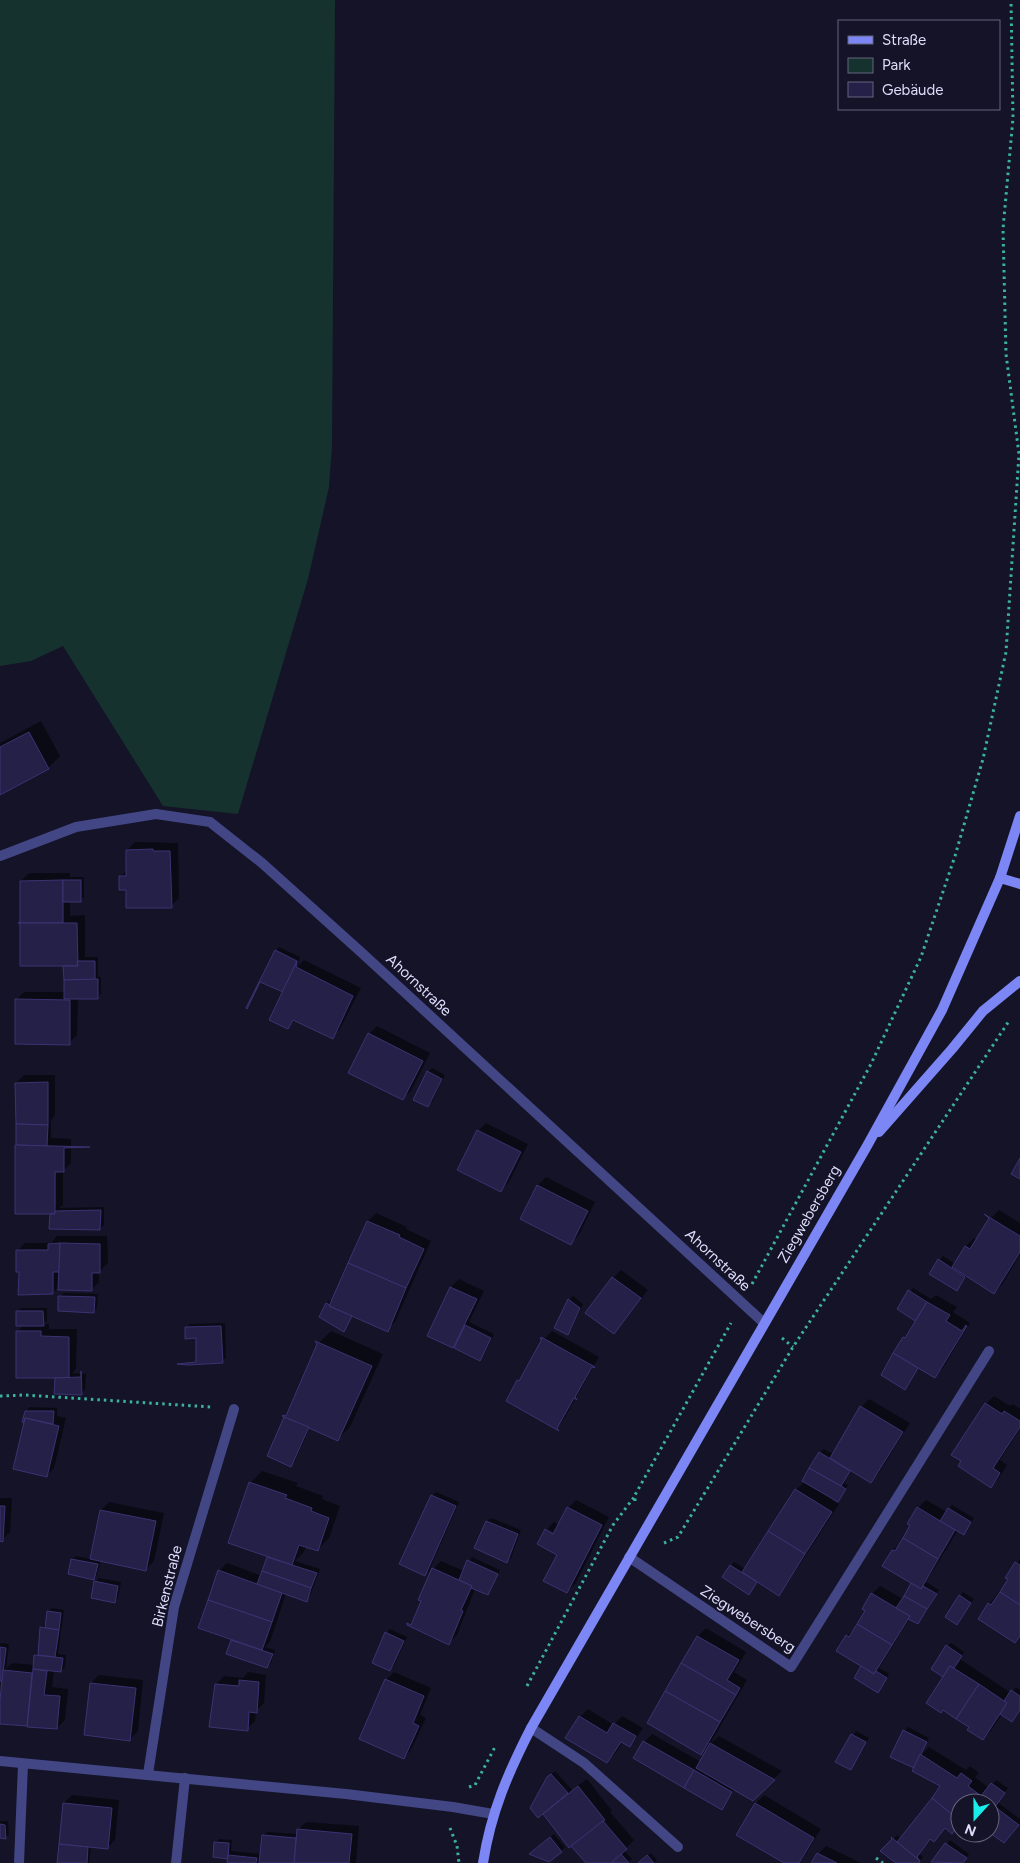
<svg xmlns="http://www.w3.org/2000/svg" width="1020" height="1863" font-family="Figtree,sans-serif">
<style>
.green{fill:#16322e}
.shadow{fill:#0007;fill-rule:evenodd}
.building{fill:#242048;stroke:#393472}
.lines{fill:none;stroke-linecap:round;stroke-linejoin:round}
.path{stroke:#3bb29e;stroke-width:3;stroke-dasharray:2.5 4;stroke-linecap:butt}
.lane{stroke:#424684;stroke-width:10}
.street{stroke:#424684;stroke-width:10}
.secondary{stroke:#7c86f4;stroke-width:10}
.labels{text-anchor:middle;stroke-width:4;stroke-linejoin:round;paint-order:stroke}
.street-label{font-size:15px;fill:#ddddfc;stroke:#141328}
</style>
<rect width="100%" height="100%" fill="#141328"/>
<path class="green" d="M0 0H335L332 445 329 487 308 579 238 814 163 806 63 646 31 661 0 666Z"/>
<g class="shadow">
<path d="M41 721 60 756 48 768 0 794V743Z"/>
<path d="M135 842 178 843 179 898 171 906 128 888 120 877 127 870V850Z"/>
<path d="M29 873H70V877H84V897L80 901H70V916L85 915V957H98V977H101V994L97 998H78L77 1035 69 1043 16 1000 24 992H65V965L21 881Z"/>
<path d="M279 947 300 957 296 968 304 960 361 988 340 1029 332 1037 296 1020 288 1027 284 991 276 951Z"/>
<path d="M377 1026 430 1053 411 1091 403 1098 369 1034Z"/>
<path d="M432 1068 445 1075 432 1102 428 1105V1072Z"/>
<path d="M24 1075H55V1115L51 1120V1138L71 1139V1163L63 1171V1205L59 1208 104 1207V1225L100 1229 51 1215 17 1146 16 1083ZM54 1166H56V1206H54Z"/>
<path d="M486 1123 528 1144 509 1182 501 1190 478 1131Z"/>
<path d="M546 1177 595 1202 579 1235 571 1243 522 1219 538 1185Z"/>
<path d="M999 1210 1020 1223V1255L1002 1285 994 1293 967 1275 957 1289 939 1260 943 1256 955 1264 966 1246 974 1238 977 1240 991 1218Z"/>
<path d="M376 1213 407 1227 406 1229 431 1241 395 1322 387 1330 353 1315 344 1330 321 1316 327 1303 330 1300 333 1301 368 1221Z"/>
<path d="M57 1236H107L108 1263 99 1272V1282L91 1290 60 1286 52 1293 20 1271 17 1251 25 1243H51Z"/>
<path d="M621 1270 648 1290 614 1332 613 1278Z"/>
<path d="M459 1279 484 1291 469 1322 494 1334 483 1356 479 1360 459 1341 453 1347 428 1336 451 1287Z"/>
<path d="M913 1288 931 1299 936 1295 957 1307 953 1312 970 1323 943 1368 935 1376 919 1367 905 1389 882 1375 917 1320 899 1308Z"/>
<path d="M63 1293 98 1294 97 1308 94 1311 60 1297Z"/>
<path d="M573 1296 583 1304 571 1330 567 1334 556 1327 569 1300Z"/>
<path d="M21 1308H47V1321L43 1324H49V1329H77L76 1369 72 1373 86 1374 85 1389 82 1393 56 1377 17 1332 25 1324 18 1312Z"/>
<path d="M225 1323 226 1358 222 1361 186 1328 190 1324Z"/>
<path d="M331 1331 383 1354 350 1427 338 1439 310 1427 295 1461 291 1465 285 1418 319 1343Z"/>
<path d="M552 1331 599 1357 564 1419 556 1427 518 1381 524 1376 544 1339Z"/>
<path d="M994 1396 1010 1406 1013 1404 1020 1409V1429L1000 1460 1007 1465 999 1478 991 1486 986 1404Z"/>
<path d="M869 1399 910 1423 879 1473 871 1481 851 1469 844 1483 848 1485 841 1497 838 1500 833 1498 832 1500 839 1504 786 1586 778 1594 758 1581 749 1593 731 1566 734 1562 745 1569 796 1490 805 1481 803 1480 820 1452 824 1449 833 1454 861 1407Z"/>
<path d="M30 1407 57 1408V1416L66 1418 54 1468 46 1476 15 1468 27 1417 26 1411Z"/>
<path d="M262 1471 298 1483 296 1486 323 1496 322 1499 340 1506 329 1538 317 1550 306 1546 304 1552 295 1561 320 1569 310 1596 306 1600 286 1593 270 1642 265 1647 275 1650 271 1663 267 1667 228 1653 233 1639 219 1571 227 1563 262 1576 270 1556 250 1483Z"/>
<path d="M436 1492 459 1502 429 1571 425 1574 432 1496Z"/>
<path d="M0 1498H12L10 1532 2 1540H0Z"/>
<path d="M576 1500 609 1517 575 1584 567 1592 559 1554 546 1530 547 1529V1531L558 1538 560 1535 547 1529 554 1522 559 1525 568 1508Z"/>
<path d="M926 1500 947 1512 952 1505 974 1518 964 1533 958 1530 926 1582 939 1590 918 1623 910 1618 879 1668 889 1674 881 1688 862 1667 847 1636 855 1628 866 1610 872 1594 880 1586 903 1599 913 1583 884 1566 893 1550 901 1542 912 1525 918 1508Z"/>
<path d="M109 1502 164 1513 154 1561 146 1569 101 1560 97 1575 94 1579 72 1559 76 1556 91 1559 101 1510Z"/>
<path d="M491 1518 521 1530 511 1558 507 1561 476 1548 487 1521Z"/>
<path d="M472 1557 500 1570 491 1590 488 1594 475 1589 457 1635 449 1643 423 1601 433 1569 441 1561 464 1571Z"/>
<path d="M1020 1559V1637L1015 1642 989 1604 1010 1579 1007 1577Z"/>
<path d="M99 1578 121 1582 118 1598 115 1601 95 1582Z"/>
<path d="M963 1592 974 1599 957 1623 960 1596Z"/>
<path d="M52 1608 64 1610 58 1654 66 1655 65 1667 61 1671 54 1670 52 1687 68 1689 65 1720 57 1728 0 1723 4 1678 0 1680V1643L9 1644 6 1669 12 1663 34 1665 35 1656 39 1652 41 1628 46 1624 48 1611Z"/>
<path d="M706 1628 746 1652 734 1672 747 1680 710 1744 701 1753 648 1722 698 1636Z"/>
<path d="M390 1629 407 1637 394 1666 390 1670 386 1633Z"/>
<path d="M951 1643 964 1652 960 1659 1011 1693 1016 1687 1020 1690V1711L1016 1717 1012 1721 1002 1714 991 1731 983 1739 971 1727 945 1676 947 1646Z"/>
<path d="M248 1672 266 1675 264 1703 256 1711 255 1721 247 1729 216 1684 224 1676 243 1678Z"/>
<path d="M394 1672 431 1688 420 1715 426 1718 411 1750 404 1758 386 1680Z"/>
<path d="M99 1675 143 1680 138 1731 130 1739 91 1683Z"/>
<path d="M588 1709 614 1725 622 1716 643 1728 637 1737 630 1745 623 1742 615 1754 607 1762 580 1717Z"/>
<path d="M908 1727 929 1738 921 1755 929 1747 966 1770 970 1766 979 1773 975 1777 989 1788 996 1780 1008 1788 997 1802 1020 1819V1823L1008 1838 990 1831V1803H960V1823L952 1832 946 1827 934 1841 931 1838 919 1853 923 1857 918 1863H898L883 1852 897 1835 901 1838 942 1786 915 1767 892 1756 904 1731Z"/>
<path d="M856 1731 869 1738 850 1768 837 1761Z"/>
<path d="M652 1734 701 1762 710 1744 719 1736 782 1771 753 1799 734 1789 722 1808 644 1742Z"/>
<path d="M555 1771 572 1790 587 1779 612 1811 610 1812 634 1840 624 1850 632 1859 627 1863H588L572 1844 569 1846 543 1812 548 1777Z"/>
<path d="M72 1795 119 1800 115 1840 107 1848 91 1846 89 1863H58L64 1803Z"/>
<path d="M764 1795 821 1829 800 1863H787L738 1834 756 1803Z"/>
<path d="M0 1821H8L9 1834 6 1838 0 1837Z"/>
<path d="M306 1822 359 1826 356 1863H229V1857L215 1843 219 1839 232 1840 231 1851 261 1854 263 1836 267 1832 298 1834V1830Z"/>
<path d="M554 1834 565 1847 561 1851 535 1850Z"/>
<path d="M950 1840 969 1854 963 1863H934L933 1862Z"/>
<path d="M826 1846 861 1863H813L818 1854Z"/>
<path d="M651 1853 657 1860 654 1863H640Z"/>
</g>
<g class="building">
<path d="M29 732 49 769 0 795V747Z"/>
<path d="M153 849V851H170L172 908H126V890H119V876H126V850Z"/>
<path d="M63 880V923H18L20 922V881Z"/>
<rect x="63" y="880" width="18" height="22"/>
<path d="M18 923H77L78 966H20V924Z"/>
<path d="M275 950 297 961 283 992 260 982 247 1009 246 1008Z"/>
<path d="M77 961H95V980H64L63 966H78Z"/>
<path d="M297 961 296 967 353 996 333 1039 293 1020 288 1029 269 1020Z"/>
<path d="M98 979V999H64V980Z"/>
<path d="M15 999 70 1000V1045L15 1044Z"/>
<path d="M368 1033 423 1061 403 1100 348 1073Z"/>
<path d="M427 1071 442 1079 428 1107 413 1100Z"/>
<path d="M48 1082V1125L16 1124 15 1083Z"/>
<path d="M16 1124 48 1125 47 1146 16 1145Z"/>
<path d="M477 1130 521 1152 501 1192 457 1170Z"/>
<path d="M15 1145 90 1147 64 1148V1172H55V1214H15Z"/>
<path d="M1020 1158V1179L1011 1174Z"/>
<path d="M537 1185 588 1211 571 1245 520 1219Z"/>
<path d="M101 1210 100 1230 49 1229 50 1214H55V1211Z"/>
<path d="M984 1214 1020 1236V1252L994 1294 952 1267 965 1246 970 1249 989 1218Z"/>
<path d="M367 1221 400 1235 399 1237 424 1249 406 1288 348 1263Z"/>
<path d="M60 1243V1272H53V1294L18 1295 19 1272H16V1250H48V1244Z"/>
<path d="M60 1243 100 1244V1273H92V1291L58 1290Z"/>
<path d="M938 1259 965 1277 957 1291 929 1274Z"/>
<path d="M348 1263 406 1288 388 1332 329 1306Z"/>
<path d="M612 1277 641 1298 614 1334 585 1313Z"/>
<path d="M450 1287 477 1299 453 1348 427 1336Z"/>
<path d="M908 1290 927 1302 915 1321 897 1309Z"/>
<path d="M58 1296 95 1297 94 1313 58 1311Z"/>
<path d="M568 1299 580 1308 568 1335 554 1328Z"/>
<path d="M927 1302 950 1315 946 1321 962 1331 966 1325 967 1326 935 1378 893 1353 903 1337 905 1338Z"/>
<path d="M326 1303 330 1305 329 1306 352 1316 344 1332 319 1317Z"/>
<path d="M16 1311H43L44 1326H16Z"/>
<path d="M465 1325 491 1338 480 1361 454 1348Z"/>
<path d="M221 1326 223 1363 188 1365 177 1364 196 1362V1338L185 1339V1327Z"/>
<path d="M16 1331H41V1336L69 1337V1378H16Z"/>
<path d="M541 1337 595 1367 594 1368 592 1367 575 1397 577 1400 574 1398 557 1428 559 1431 506 1401 517 1380 519 1381 542 1339H540Z"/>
<path d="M315 1341 372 1366 338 1441 282 1416 283 1415 286 1416 317 1344Z"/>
<path d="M893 1353 918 1368 905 1390 881 1375Z"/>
<path d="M81 1371 82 1395 54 1394 55 1378 81 1377Z"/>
<path d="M985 1403 1002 1414 1004 1411 1020 1421V1427L993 1468 1000 1473 991 1488 958 1466 961 1461 951 1455Z"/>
<path d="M860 1406 903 1432 871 1483 830 1458Z"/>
<path d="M25 1411H54L53 1424 25 1418 24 1423 22 1422Z"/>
<path d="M284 1417 309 1427 291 1467 267 1456Z"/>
<path d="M25 1418 59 1426 47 1477 13 1469Z"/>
<path d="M819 1452 850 1471 841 1486 809 1468Z"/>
<path d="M809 1468 846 1489 838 1502 802 1481Z"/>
<path d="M249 1482 287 1495 285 1498 312 1508 311 1511 329 1518 318 1551 299 1545 292 1565 228 1543Z"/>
<path d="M795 1489 832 1512 805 1554 768 1531Z"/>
<path d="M431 1495 456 1506 425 1576 399 1564Z"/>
<path d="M0 1506H5L3 1542 0 1541Z"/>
<path d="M567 1507 602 1525 567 1593 543 1581 557 1555 537 1544 545 1529 553 1534Z"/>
<path d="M917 1507 955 1530 938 1559 903 1538 910 1525 907 1524Z"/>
<path d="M948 1508 971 1522 964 1535 940 1521Z"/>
<path d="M100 1510 156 1521 146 1571 90 1559Z"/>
<path d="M486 1521 518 1534 507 1563 474 1548Z"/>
<path d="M768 1531 805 1554 779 1596 742 1572Z"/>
<path d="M903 1538 938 1559 921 1589 882 1566 892 1550 895 1551Z"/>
<path d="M267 1557 317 1573 311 1588 262 1571Z"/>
<path d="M71 1559 98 1564 94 1580 68 1574Z"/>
<path d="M467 1560 498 1574 488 1595 471 1588 472 1586 459 1580Z"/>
<path d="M1015 1562 1020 1565V1605L1000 1592 1008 1579 1005 1578Z"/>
<path d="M730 1565 757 1582 749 1595 722 1577Z"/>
<path d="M432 1568 472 1586 461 1610 463 1611 449 1645 407 1625V1623L411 1625 421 1601 418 1600Z"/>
<path d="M218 1570 282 1593 272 1622 208 1600Z"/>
<path d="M262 1571 311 1588 307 1602 257 1584Z"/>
<path d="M94 1581 118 1586 115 1603 91 1598Z"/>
<path d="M911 1583 921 1589 923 1586 937 1594 927 1609 904 1596Z"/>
<path d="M1000 1592 1020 1605V1636L1015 1643 978 1619 988 1603 991 1605Z"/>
<path d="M871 1593 910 1616 892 1645 857 1624 865 1611 862 1609Z"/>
<path d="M959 1595 971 1603 957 1625 945 1617Z"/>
<path d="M904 1596 927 1609 918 1624 908 1619 910 1616 896 1608Z"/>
<path d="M208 1600 272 1622 262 1650 198 1628Z"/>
<path d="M47 1611 61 1613 59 1630 45 1628Z"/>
<path d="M857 1624 892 1645 874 1674 836 1651 846 1635 849 1637Z"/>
<path d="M40 1627 59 1630 55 1657 38 1655Z"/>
<path d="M385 1632 404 1641 390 1671 372 1663Z"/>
<path d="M697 1636 739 1660 727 1680 740 1688 736 1695 681 1663Z"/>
<path d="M231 1640 273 1654 267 1668 226 1654Z"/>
<path d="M946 1645 962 1656 954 1668 950 1666 943 1677 931 1669Z"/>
<path d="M0 1647 6 1648 2 1681H0Z"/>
<path d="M34 1655 63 1658 61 1672 33 1669Z"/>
<path d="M681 1663 736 1695 720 1722 665 1691Z"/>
<path d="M861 1666 874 1674 876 1671 887 1678 878 1693 854 1678Z"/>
<path d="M950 1666 979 1684 956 1719 943 1710 941 1713 926 1703Z"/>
<path d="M33 1669 47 1671 44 1695 60 1696 57 1729 27 1727Z"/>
<path d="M3 1670 32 1673 27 1726 0 1724V1700Z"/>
<path d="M385 1679 424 1696 413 1723 419 1726 404 1759 359 1739Z"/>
<path d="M239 1680 259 1682 257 1713 249 1712 248 1731 209 1727 215 1684 239 1686Z"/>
<path d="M90 1683 136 1688 130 1741 84 1735Z"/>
<path d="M979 1684 1007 1703 983 1740 967 1730 969 1727 956 1719Z"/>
<path d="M1011 1690 1020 1696V1710L1012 1722 1000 1714 1007 1703 1004 1701Z"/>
<path d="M665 1691 720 1722 701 1755 647 1723Z"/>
<path d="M579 1716 607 1733 613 1723 636 1736 630 1747 621 1742 607 1763 565 1738Z"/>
<path d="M903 1730 927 1742 914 1768 890 1757Z"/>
<path d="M851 1734 866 1742 851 1770 835 1762Z"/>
<path d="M643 1741 694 1770 684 1788 633 1758Z"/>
<path d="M710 1743 775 1780 753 1801 696 1768Z"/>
<path d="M920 1754 957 1778 961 1773 972 1781 968 1786 981 1796 975 1803H960V1821L932 1798 940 1786 912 1771Z"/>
<path d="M694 1770 732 1792 722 1810 684 1788Z"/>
<path d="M551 1774 568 1793 538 1818 530 1808 547 1777Z"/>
<path d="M991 1783 1005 1793 995 1807 981 1796Z"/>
<path d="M578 1786 605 1820 569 1848 543 1814Z"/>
<path d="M981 1796 990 1803H975Z"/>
<path d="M932 1798 960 1821V1822L952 1834 945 1828 934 1842 930 1839 917 1857 920 1861 897 1842Z"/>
<path d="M63 1803 112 1808 108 1849 59 1844Z"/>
<path d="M755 1803 814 1838 799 1863H784L736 1835Z"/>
<path d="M990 1803 1019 1825 1004 1843 990 1833Z"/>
<path d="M603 1821 627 1849 611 1863H586L571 1846Z"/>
<path d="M0 1824 5 1825 6 1839 0 1838Z"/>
<path d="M297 1829 352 1834 349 1863H294Z"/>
<path d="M262 1835 296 1838 294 1863H259Z"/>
<path d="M550 1837 562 1852 549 1862 529 1854Z"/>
<path d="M891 1837 920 1861 919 1863H896L880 1851 892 1839Z"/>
<path d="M214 1842 229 1843 228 1859 213 1857Z"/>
<path d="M945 1843 967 1858 963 1863 931 1862Z"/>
<path d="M59 1844 88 1847 87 1863H57Z"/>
<path d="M817 1853 837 1863H811Z"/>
<path d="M621 1854 629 1863H611Z"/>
<path d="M228 1855 257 1858 256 1863H227Z"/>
<path d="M647 1855 654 1863H638Z"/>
</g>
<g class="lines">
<g class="path">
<path d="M752 1284 871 1064 921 957 955 856 983 759 1006 652 1019 454 1006 354 1003 229 1013 118 1011 0"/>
<path d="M782 1338 793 1347"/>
<path d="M0 1396 25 1395 211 1407"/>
<path d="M635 1501V1495L731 1323"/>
<path d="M664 1543 678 1537 793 1347 1009 1021"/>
<path d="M527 1686 613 1525 635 1496"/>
<path d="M469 1787 475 1785 496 1745"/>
<path d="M450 1828 457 1846 459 1863"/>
<path d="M876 1858 883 1863"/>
</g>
<path class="lane" d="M531 1728 584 1763 678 1847"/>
<g class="street">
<path d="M0 856 76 827 156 814 210 822 262 863 362 953 764 1323"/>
<path d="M629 1557 791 1667 989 1351"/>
<path d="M0 1761 346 1794 453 1807 493 1814"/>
<path d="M148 1774 174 1607 234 1409"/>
<path d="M19 1863 23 1764"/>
<path d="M176 1863 185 1778"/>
</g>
<g class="secondary">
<path d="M1000 878 1020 884"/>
<path d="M879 1132 952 1049 983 1011 1020 981"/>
<path d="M483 1863C491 1812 508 1773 531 1728L867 1146 942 1010 1000 878 1020 816"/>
</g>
</g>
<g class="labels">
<g class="street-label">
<text transform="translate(419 985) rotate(43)" y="5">Ahornstraße</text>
<text transform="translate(809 1214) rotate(-60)" y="5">Ziegwebersberg</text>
<text transform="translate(718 1260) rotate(43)" y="5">Ahornstraße</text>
<text transform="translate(167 1586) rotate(-76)" y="5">Birkenstraße</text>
<text transform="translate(748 1619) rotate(33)" y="5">Ziegwebersberg</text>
</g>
</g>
<rect x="838" y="20" width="162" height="90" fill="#141328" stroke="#64647d"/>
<rect x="848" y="36" width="25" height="8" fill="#7c86f4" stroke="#64647d"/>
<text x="882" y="45" font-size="15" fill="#ddddfc">Straße</text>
<rect x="848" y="58" width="25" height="15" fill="#16322e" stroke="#64647d"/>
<text x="882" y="70" font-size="15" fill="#ddddfc">Park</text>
<rect x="848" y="82" width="25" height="15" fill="#242048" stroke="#64647d"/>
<text x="882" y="95" font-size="15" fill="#ddddfc">Gebäude</text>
<g transform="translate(975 1818) rotate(201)"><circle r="24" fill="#141328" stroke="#64647d"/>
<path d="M0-4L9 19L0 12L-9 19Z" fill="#19edea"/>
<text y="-8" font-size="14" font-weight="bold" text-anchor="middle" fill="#ddddfc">N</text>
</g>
</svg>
